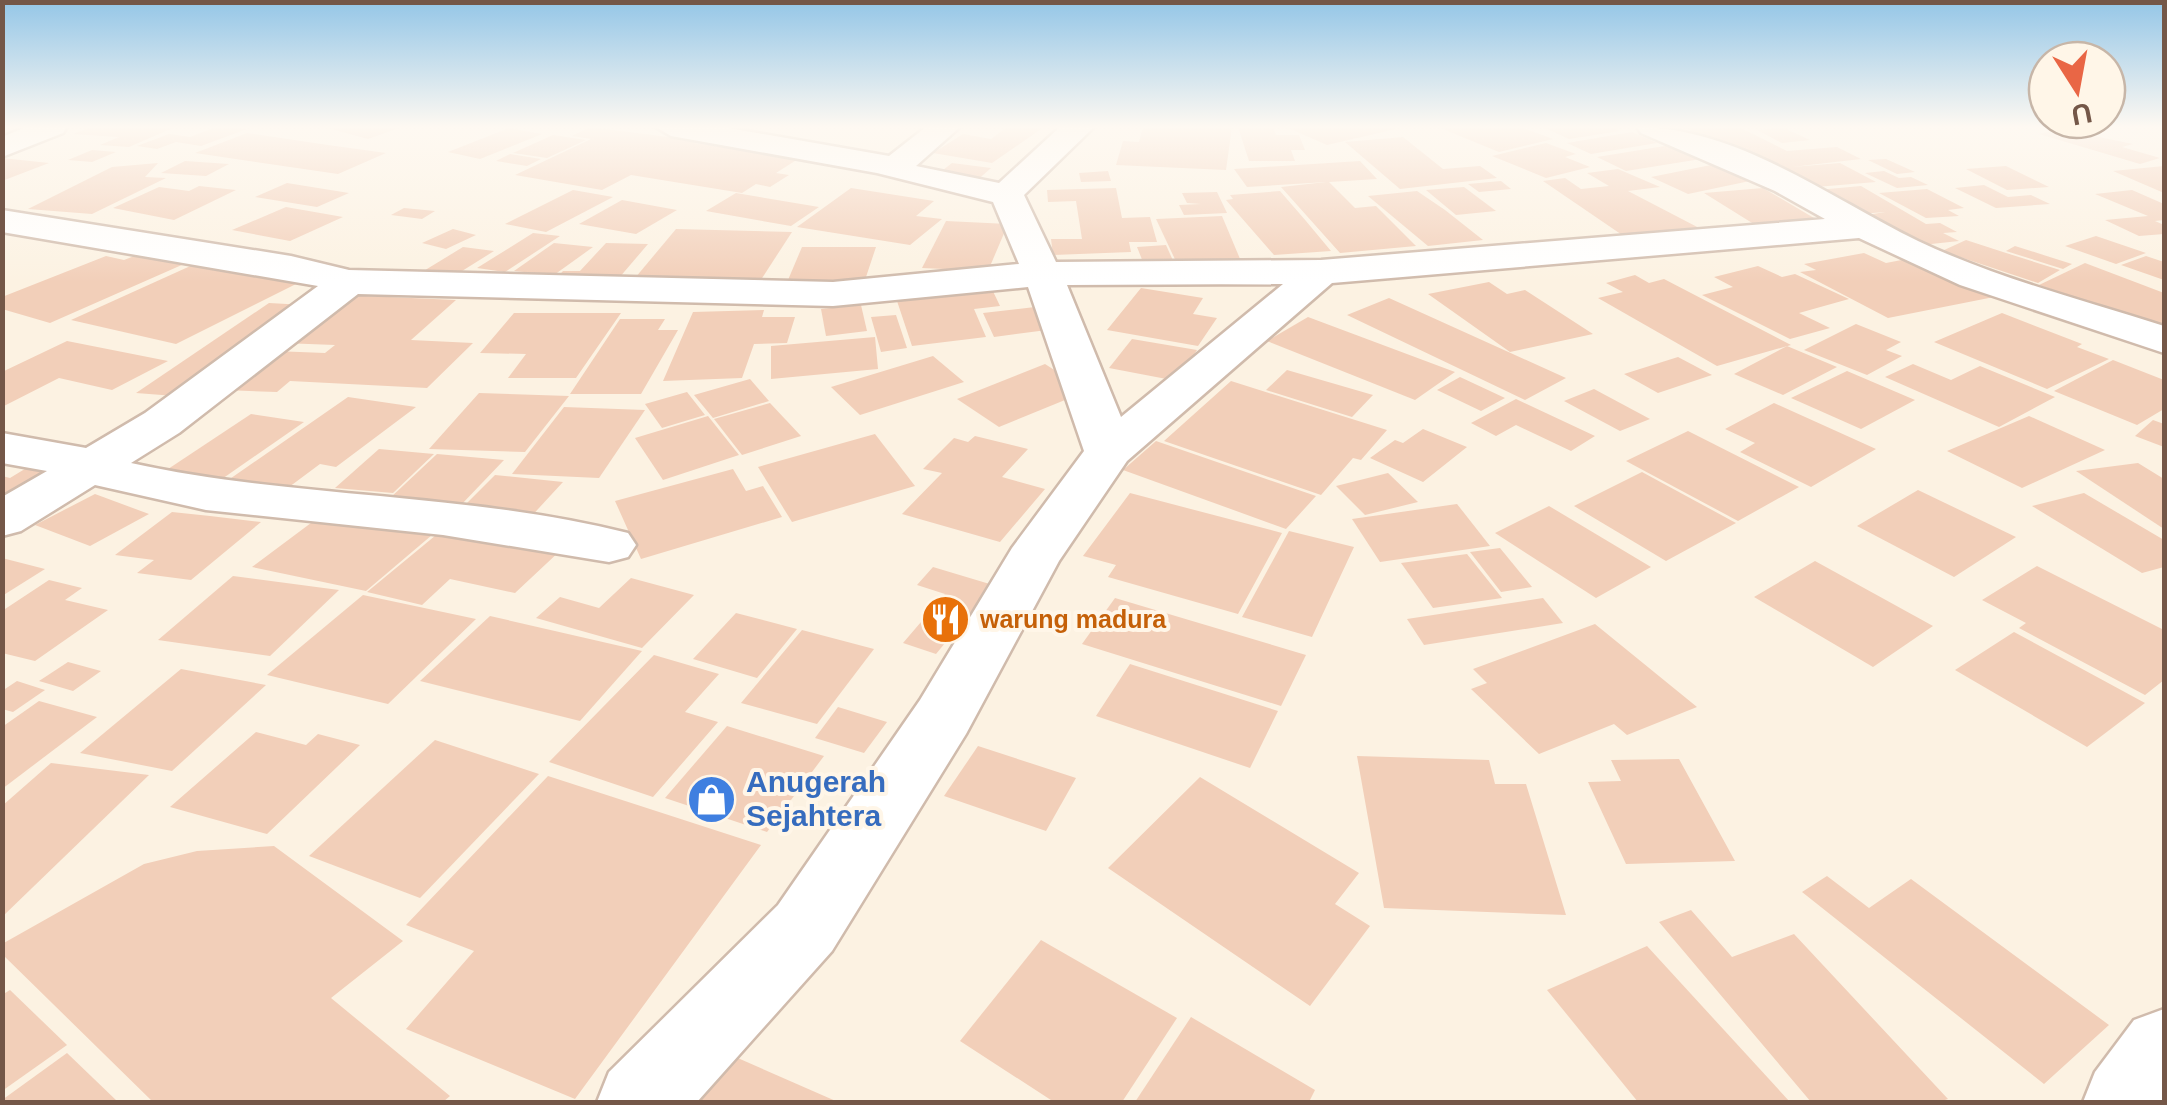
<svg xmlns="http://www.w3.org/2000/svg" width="2167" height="1105" font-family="Helvetica,sans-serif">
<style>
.building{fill:#f2cfb9}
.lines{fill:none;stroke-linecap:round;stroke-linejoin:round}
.minor-casing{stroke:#d0bbac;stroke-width:5}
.minor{fill:#fff;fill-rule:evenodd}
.labels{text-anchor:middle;stroke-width:8;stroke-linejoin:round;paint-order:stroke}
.food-label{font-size:25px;font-weight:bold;fill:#c56008;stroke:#fff6e8;text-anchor:start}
.near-shop-label{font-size:30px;font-weight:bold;fill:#366cbe;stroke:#fff6e8;text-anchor:start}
</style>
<rect width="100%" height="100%" fill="#fcf2e2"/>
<g class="building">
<path d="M91 127H175L129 147 100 145 119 137 73 134Z"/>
<path d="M216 127 247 129 201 146 176 142 157 149 137 146 169 134 190 137Z"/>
<path d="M324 127H399V128L368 139Z"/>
<path d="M590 127 699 141 695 143 798 159 776 173 789 175 770 187 756 184 742 193 631 175 602 190 515 175 591 139 572 136Z"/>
<path d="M1007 127H1044L992 163 933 153 963 134 991 139Z"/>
<path d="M1143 127H1232L1226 170 1116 165 1123 141 1139 142Z"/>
<path d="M1238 127H1273L1276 135H1299L1305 150H1291L1295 161H1249Z"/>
<path d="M1286 127H1396V129L1327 145Z"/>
<path d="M1438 127H1521L1553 139 1499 152Z"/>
<path d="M1543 127H1611L1620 131 1569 139Z"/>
<path d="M1683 127H1739L1787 151 1837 147 1861 159 1792 167 1840 163 1876 182 1816 187 1779 166 1768 167Z"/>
<path d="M509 128 542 134 480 159 448 152Z"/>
<path d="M1784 128 1810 140 1782 143 1757 130Z"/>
<path d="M2060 129 2133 144 2122 147 2160 158 2140 164 2039 134Z"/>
<path d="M1632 132 1657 143 1591 154 1567 143Z"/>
<path d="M247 133 328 145 386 153 338 174 195 153Z"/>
<path d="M553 135 586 140 547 158 513 153Z"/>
<path d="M1403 137 1443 169 1480 166 1497 178 1400 189 1345 142Z"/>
<path d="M1546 143 1576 154 1565 157 1590 167 1546 178 1492 156Z"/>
<path d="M1671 145 1701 159 1626 171 1597 157Z"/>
<path d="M92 150 116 152 92 162 68 160Z"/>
<path d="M510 154 541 159 527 166 496 161Z"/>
<path d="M2 158 49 163 2 181Z"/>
<path d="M1886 159 1915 172 1897 174 1868 160Z"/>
<path d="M185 161 229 164 206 176 161 173Z"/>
<path d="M1360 161 1377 179 1329 182 1355 208 1376 206 1416 246 1340 253 1281 187 1326 182 1247 187 1234 169Z"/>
<path d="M1726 162 1764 178 1688 194 1651 177Z"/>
<path d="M158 163 145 177 166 178 92 214 28 209 112 167Z"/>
<path d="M952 163 991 168 974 183 934 177Z"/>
<path d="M2006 166 2049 187 2007 190 1966 169Z"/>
<path d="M2164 166V193L2113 171Z"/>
<path d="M1618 169 1660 187 1628 191 1703 230 1628 239 1543 181 1565 178 1581 189 1609 186 1587 173Z"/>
<path d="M1108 171 1111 181 1081 182 1079 173Z"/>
<path d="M1884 171 1899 178 1911 177 1928 185 1897 188 1865 173Z"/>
<path d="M1501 181 1511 189 1479 192 1468 184Z"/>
<path d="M287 183 349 193 317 207 255 197Z"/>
<path d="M1984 185 2008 197 2031 195 2050 204 1996 208 1955 188Z"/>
<path d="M199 186 236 190 174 220 113 208 159 187 189 191Z"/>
<path d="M1861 186 1926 224 1940 223 1957 232 1943 233 1959 241 1922 245 1867 215 1885 212 1860 214 1817 190Z"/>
<path d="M1464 187 1496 211 1456 215 1426 190Z"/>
<path d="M851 188 934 201 916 216 942 219 910 245 797 227Z"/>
<path d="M1116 188 1122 218 1150 217 1157 242H1129L1131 252 1053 255 1051 239H1082L1076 201 1048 202 1047 190Z"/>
<path d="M1763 188 1819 221 1757 226 1704 193Z"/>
<path d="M1927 189 1964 208 1948 210 1959 216 1926 218 1879 193Z"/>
<path d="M573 190 613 197 546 232 505 224Z"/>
<path d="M2132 190 2164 204V220L2155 221 2164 225V234L2139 236 2105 220 2148 216 2095 194Z"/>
<path d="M1280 191 1306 221 1331 251 1274 255 1226 200 1233 199 1230 195Z"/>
<path d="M1417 191 1445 210 1483 240 1428 246 1368 196Z"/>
<path d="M1217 192 1227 213 1184 215 1179 205 1201 204 1187 203 1182 193Z"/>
<path d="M736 193 819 207 791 226 706 211Z"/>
<path d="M622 200 677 210 636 234 579 224Z"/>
<path d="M286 207 343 217 290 241 232 230Z"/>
<path d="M404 208 435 211 422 219 391 215Z"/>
<path d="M1222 216 1243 266 1180 270 1156 219Z"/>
<path d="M946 221 1008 224 988 271 922 268Z"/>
<path d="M453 229 476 235 446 249 422 243Z"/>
<path d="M676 229 792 232 753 292 630 284Z"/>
<path d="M533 233 560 236 505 272 477 268Z"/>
<path d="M2096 236 2146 253 2116 264 2065 246Z"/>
<path d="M1966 240 2003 252 2060 270 2038 283 1942 251Z"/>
<path d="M554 243 593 247 554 275 514 271Z"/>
<path d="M606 243 648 244 613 285 552 283 563 271H580Z"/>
<path d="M1166 245 1175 265 1145 267 1137 247Z"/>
<path d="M2015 246 2072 264 2063 269 2006 251Z"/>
<path d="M463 247 494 251 454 276 422 272Z"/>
<path d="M802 247H876L865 280H788Z"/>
<path d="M142 253 184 264 50 323 2 309V297L106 256 124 260Z"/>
<path d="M1864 253 1886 263 1917 257 1999 296 1888 318 1800 272 1816 270 1804 264Z"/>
<path d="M2146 256 2164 262V280L2121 265Z"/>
<path d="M197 263 298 283 176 344 71 320Z"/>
<path d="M2085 263 2164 293V328L2039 285Z"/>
<path d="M1758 266 1782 277 1795 274 1849 299 1799 313 1830 328 1790 339 1702 295 1733 287 1714 277Z"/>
<path d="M1635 275 1649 283 1664 279 1791 345 1717 366 1598 298 1623 292 1606 283Z"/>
<path d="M1489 282 1507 294 1525 290 1593 334 1510 352 1428 294Z"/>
<path d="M990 285 1000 306 974 309 986 337 912 346 897 301Z"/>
<path d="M1141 288 1203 298 1193 314 1217 318 1198 346 1107 330Z"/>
<path d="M344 295 456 300 411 340 473 343 427 388 290 381 277 392 224 390 274 351 325 353 335 345 282 343Z"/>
<path d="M1389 298 1504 350 1566 378 1525 400 1347 315Z"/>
<path d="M269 303 305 305 175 396 136 393Z"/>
<path d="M861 305 867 331 826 336 821 309Z"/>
<path d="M1035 307 1047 330 994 337 983 313Z"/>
<path d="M764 310 762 317H795L787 343 754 344 742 378 663 381 693 312Z"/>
<path d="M514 313H621L576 378H508L526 354 480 353Z"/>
<path d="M2002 313 2082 344 2077 347 2109 359 2047 389 1934 342Z"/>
<path d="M896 315 907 348 881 352 871 317Z"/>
<path d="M1308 317 1455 372 1415 400 1267 341Z"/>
<path d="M620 319H665L658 330H678L641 394H570Z"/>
<path d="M1856 324 1901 342 1886 350 1902 356 1867 375 1804 350Z"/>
<path d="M875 337 878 369 771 379V346Z"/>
<path d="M1132 339 1197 350 1177 381 1109 368Z"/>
<path d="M67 341 168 361 112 390 59 378 2 407V372Z"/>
<path d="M1787 346 1837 367 1783 395 1734 374Z"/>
<path d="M933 356 964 382 860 415 831 387Z"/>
<path d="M1678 357 1712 375 1658 393 1624 374Z"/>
<path d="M2113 360 2164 380V409L2137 425 2054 391Z"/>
<path d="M1045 364 1087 391 999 427 957 399Z"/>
<path d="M1913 364 1951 380 1980 366 2055 397 1999 427 1885 377Z"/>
<path d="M1287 370 1373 395 1352 417 1266 390Z"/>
<path d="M1847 371 1915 400 1861 429 1791 398Z"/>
<path d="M1460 377 1505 398 1481 411 1437 390Z"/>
<path d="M750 379 769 401 713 418 694 395Z"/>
<path d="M1231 381 1387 430 1361 460 1353 458 1321 495 1164 441Z"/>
<path d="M1594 389 1650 419 1620 431 1564 401Z"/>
<path d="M687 392 705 415 662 428 645 404Z"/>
<path d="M479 393 569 396 525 452 429 449Z"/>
<path d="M348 397 416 407 336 467 320 464 281 493 224 483Z"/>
<path d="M1516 399 1595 436 1571 451 1516 425 1496 436 1471 423Z"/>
<path d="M770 403 801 436 742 455 714 419Z"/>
<path d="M1774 403 1876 449 1811 487 1740 452 1755 443 1725 429Z"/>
<path d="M564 407 645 410 599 478 512 474Z"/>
<path d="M251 414 304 422 209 488 153 479Z"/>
<path d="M708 416 739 455 663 480 635 438Z"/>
<path d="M2029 416 2105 450 2022 488 1947 451Z"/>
<path d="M2153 420 2164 424V447L2135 436Z"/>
<path d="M1423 429 1467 447 1423 482 1370 458 1395 440 1403 443Z"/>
<path d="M1688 431 1799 487 1738 521 1626 461Z"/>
<path d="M875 434 915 486 792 522 758 467Z"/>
<path d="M975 436 1028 449 1002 477 1045 489 1000 542 902 514 942 473 923 469 954 438 968 442Z"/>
<path d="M1156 441 1316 496 1286 529 1123 470Z"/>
<path d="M379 449 434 454 393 493 335 488Z"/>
<path d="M437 454 504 460 460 506 389 499Z"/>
<path d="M2138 463 2164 479V529L2076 471Z"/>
<path d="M33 464 64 470 2 505V476L10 478Z"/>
<path d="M733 469 746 491 763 486 782 517 641 559 615 501Z"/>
<path d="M1642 472 1736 523 1666 561 1574 506Z"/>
<path d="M1388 473 1418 502 1365 515 1336 486Z"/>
<path d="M495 475 563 482 527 521 463 507Z"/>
<path d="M1918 490 2016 537 1954 577 1857 526Z"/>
<path d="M1130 493 1282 533 1238 614 1108 577 1116 565 1083 556Z"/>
<path d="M2084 493 2164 540V567L2142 573 2032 506Z"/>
<path d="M95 494 149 514 90 546 35 525Z"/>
<path d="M1457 504 1490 546 1380 562 1352 519Z"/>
<path d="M1549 506 1651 567 1596 598 1495 533Z"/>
<path d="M172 512 210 516 261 522 191 580 137 573 154 560 115 555Z"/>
<path d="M323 514 432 535 366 591 252 567Z"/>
<path d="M447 526 562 549 515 593 450 579 422 605 367 592Z"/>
<path d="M1289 531 1354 547 1312 637 1242 617Z"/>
<path d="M1500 548 1532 587 1501 592 1470 552Z"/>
<path d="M1467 554 1502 598 1433 608 1401 563Z"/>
<path d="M2 558 45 569 2 596Z"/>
<path d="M1815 561 1933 626 1873 667 1754 597Z"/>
<path d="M2037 566 2164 630V680L2145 695 2019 628 2026 623 1982 600Z"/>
<path d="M933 567 993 585 936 654 903 643 945 594 917 585Z"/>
<path d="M233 576 339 590 270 656 158 640Z"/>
<path d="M631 578 694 595 642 648 536 618 560 597 599 608Z"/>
<path d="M49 580 82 588 65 600 108 610 35 661 2 653V611Z"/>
<path d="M363 595 476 619 388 704 267 675Z"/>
<path d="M1115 598 1306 655 1281 706 1082 644Z"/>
<path d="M1543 598 1563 623 1424 645 1407 619Z"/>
<path d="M736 613 797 629 757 678 693 659Z"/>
<path d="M490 616 642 651 580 721 420 681Z"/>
<path d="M1595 624 1697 707 1627 735 1614 724 1539 754 1471 689 1487 683 1473 669Z"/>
<path d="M802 630 874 649 817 724 741 703Z"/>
<path d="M2014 632 2145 703 2087 747 1955 670Z"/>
<path d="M654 655 719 674 685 712 718 722 653 797 549 762Z"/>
<path d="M68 662 101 671 73 691 39 681Z"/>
<path d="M1130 664 1278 711 1250 768 1096 716Z"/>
<path d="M181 669 266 685 172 771 80 753Z"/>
<path d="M17 681 45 690 13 712 2 709V691Z"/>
<path d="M39 701 97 717 2 789V727Z"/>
<path d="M838 707 887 722 864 753 815 738Z"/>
<path d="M727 726 824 756 767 832 665 798Z"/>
<path d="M256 732 306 745 318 734 360 745 267 834 170 807Z"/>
<path d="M435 740 539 774 420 898 309 856Z"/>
<path d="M978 746 1076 778 1046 831 944 796Z"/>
<path d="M1357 756 1489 760 1495 784H1526L1566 915 1384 908Z"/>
<path d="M1679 759 1735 861 1626 864 1588 782 1621 781 1611 760Z"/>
<path d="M51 763 149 775 2 917V806Z"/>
<path d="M548 776 761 845 575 1099 406 1029 474 951 406 925Z"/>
<path d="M1200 777 1359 873 1335 904 1370 926 1310 1006 1108 868Z"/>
<path d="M274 846 403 941 331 998 450 1096 443 1102H153L2 954V944L144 864 197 851Z"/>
<path d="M1827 876 1869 908 1911 879 2109 1025 2044 1084 1802 892Z"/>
<path d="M1691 910 1732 957 1794 934 1948 1099 1939 1102H1811L1659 922Z"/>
<path d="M1041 940 1177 1018 1122 1102H1054L960 1041Z"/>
<path d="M1647 946 1790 1102H1638L1547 990Z"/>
<path d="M10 990 67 1045 2 1091V995Z"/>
<path d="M1191 1017 1315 1090 1309 1102H1135Z"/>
<path d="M708 1045 838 1102H666Z"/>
<path d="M67 1053 118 1102H2V1100Z"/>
</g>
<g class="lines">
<defs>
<g id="minor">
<path d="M26 127H67L63 133 2 157V137Z"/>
<path d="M656 127H723L889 156 926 127H960L916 166 999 183 1060 127H1094L1024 195 1056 262 1321 260 1825 219 1775 191 1641 133 1637 127C1737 127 1830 198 1918 241 1996 278 2083 300 2164 326V353L1960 285 1859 238 1332 283 1127 461 1059 561 966 734 832 951 697 1102H597L609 1072 778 905 920 700 1012 548 1084 451 1028 287 833 306 358 294 179 433 131 463C294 499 466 492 628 533L636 545 628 557 609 562 443 535 206 510 95 485 21 531 2 536V497L47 471 2 463V433L86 448 145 413 318 286 2 232V210L291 256 349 270 833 282 1019 264 993 202 877 173 671 136ZM1283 284 1121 417 1067 285Z"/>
<path d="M2164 1009V1102H2083L2095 1072 2134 1020Z"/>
</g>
</defs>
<use href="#minor" class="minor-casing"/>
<use href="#minor" class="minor"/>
</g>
<linearGradient id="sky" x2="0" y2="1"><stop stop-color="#94c6e7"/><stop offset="0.45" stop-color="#fef9f2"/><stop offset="1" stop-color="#fef9f2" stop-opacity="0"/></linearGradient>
<rect width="2167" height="282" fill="url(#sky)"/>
<defs>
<symbol id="restaurant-disc" viewBox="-11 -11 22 22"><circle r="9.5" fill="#e8710a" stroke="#fff6e8"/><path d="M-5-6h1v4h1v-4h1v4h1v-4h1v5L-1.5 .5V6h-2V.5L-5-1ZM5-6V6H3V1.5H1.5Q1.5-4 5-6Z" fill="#fff"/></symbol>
<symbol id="shop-disc" viewBox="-11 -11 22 22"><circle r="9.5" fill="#3f7fe0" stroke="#fff6e8"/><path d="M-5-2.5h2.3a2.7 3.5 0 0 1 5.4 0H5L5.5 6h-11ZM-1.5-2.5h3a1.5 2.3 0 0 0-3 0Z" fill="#fff"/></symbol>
</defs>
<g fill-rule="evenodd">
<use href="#restaurant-disc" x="918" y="592" width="55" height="55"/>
<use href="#shop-disc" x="684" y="772" width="55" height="55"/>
</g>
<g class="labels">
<g class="food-label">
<text x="980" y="628">warung madura</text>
</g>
<g class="near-shop-label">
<text x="746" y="792">Anugerah<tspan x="746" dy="34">Sejahtera</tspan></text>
</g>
</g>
<rect width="2167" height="1105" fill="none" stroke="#745748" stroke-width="10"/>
<g transform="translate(2077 90) rotate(169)"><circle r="48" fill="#fff6e8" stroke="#c7b6a8" stroke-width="2.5"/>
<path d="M0-8L18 38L0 25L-18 38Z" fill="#e96645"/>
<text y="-15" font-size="28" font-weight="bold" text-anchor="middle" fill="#745748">U</text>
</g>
</svg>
